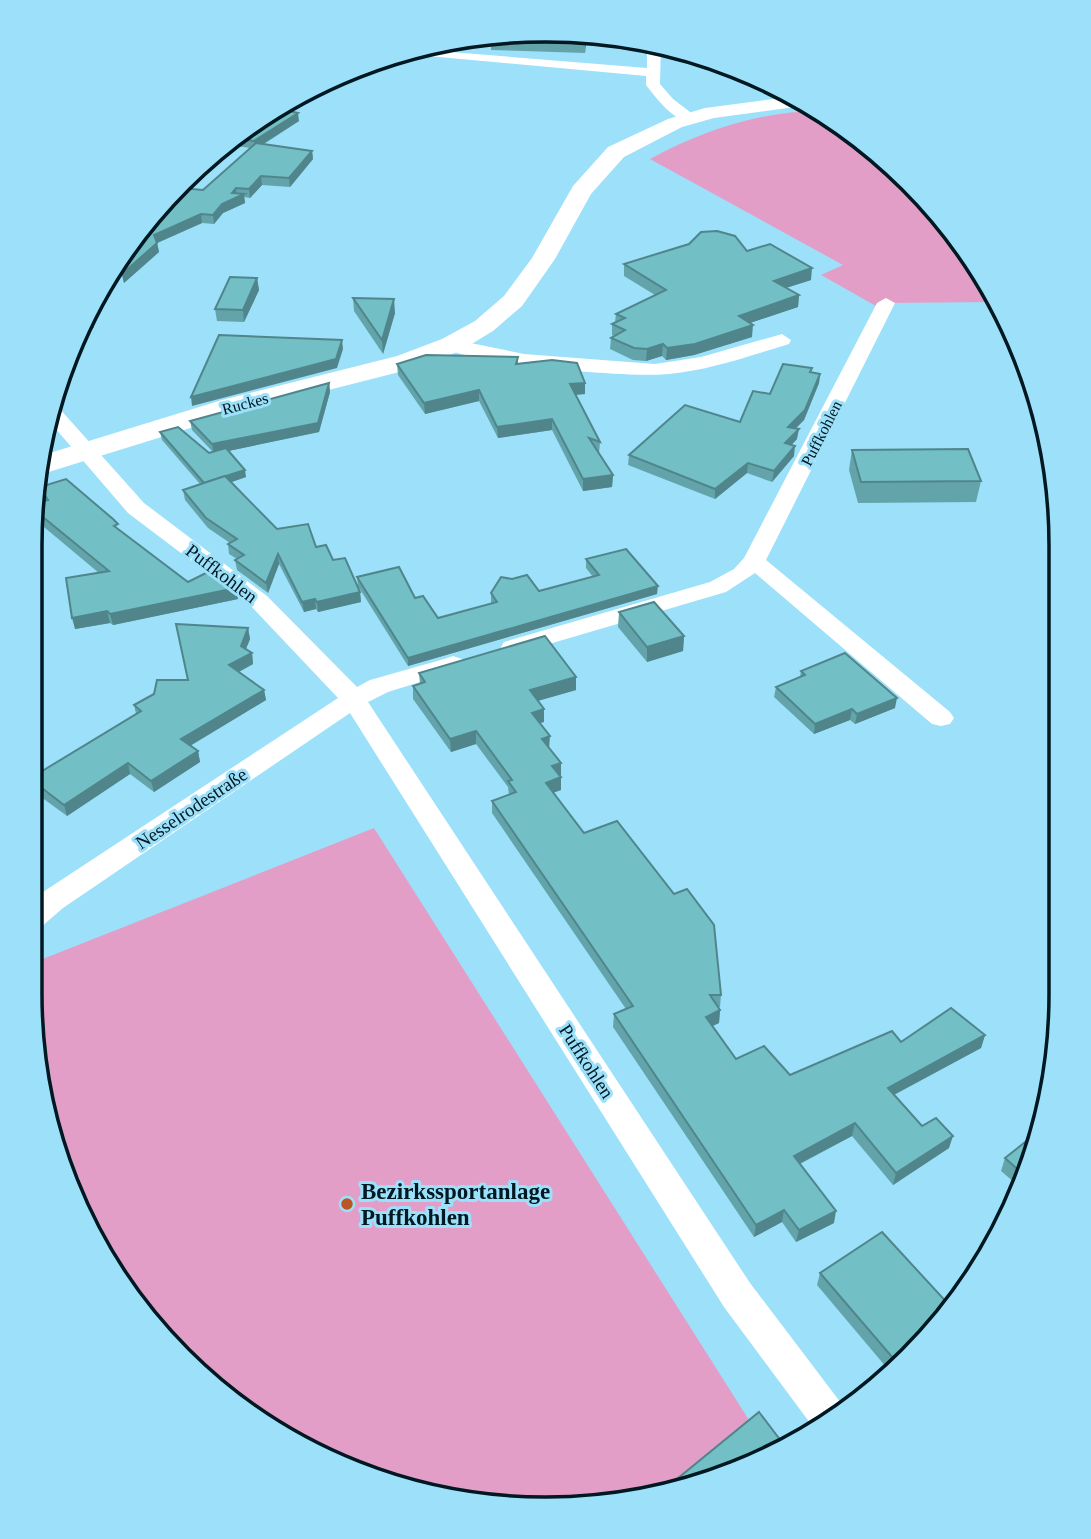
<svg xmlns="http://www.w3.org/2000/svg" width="1091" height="1539" font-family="Georgia,serif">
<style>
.green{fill:#e39ec7}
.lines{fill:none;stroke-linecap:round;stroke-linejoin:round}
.minor{fill:#fff;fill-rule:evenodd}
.secondary{fill:#fff;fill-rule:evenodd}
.wall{fill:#62a4aa}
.shaded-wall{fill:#50868b}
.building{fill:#72bfc6;stroke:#50868b;stroke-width:2}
.poi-dot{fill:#ba5524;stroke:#9ce0fa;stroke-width:2.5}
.labels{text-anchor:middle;stroke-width:6;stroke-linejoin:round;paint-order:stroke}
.far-street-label{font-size:16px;fill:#001821;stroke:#9ce0fa}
.street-label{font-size:19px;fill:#001821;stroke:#9ce0fa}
.near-poi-label{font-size:23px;font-weight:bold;fill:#001821;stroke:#9ce0fa;text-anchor:start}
.rim{fill:none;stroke:#001821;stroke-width:3.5}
</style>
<rect width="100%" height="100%" fill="#9ce0fa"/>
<g class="green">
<path d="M819 111 860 137 934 206 994 302 886 303 876 306 821 275 843 265 650 159C701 131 761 111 819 111Z"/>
<path d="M374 828 749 1420 743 1470 612 1505H478L318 1456 206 1382 116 1280 47 1127 30 994V964Z"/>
</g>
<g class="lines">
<g class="minor">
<path d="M647 43 661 44 660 84 673 99 694 115 696 118 694 121C676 125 656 98 646 85V76L395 53 414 49 647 68Z"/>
<path d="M886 298 895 303 766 560 950 712 954 718 950 724 941 726 932 724 755 573 726 592 522 652 513 655 504 652 501 647 504 642 710 582 734 569 744 558 877 303Z"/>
<path d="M782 334 791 340 789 344C749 356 710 370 669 374 637 378 458 365 442 345L451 339 524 354 655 364 701 357Z"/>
<path d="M54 407 59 408 144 503 267 596 357 687 370 680 444 659 453 656 462 659 465 664 462 669 388 692 368 702 750 1283 844 1407 813 1427 724 1307 350 713 63 908 41 927 31 930V902L43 892 338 698 251 606 128 513 49 421Z"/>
</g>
<path class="secondary" d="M795 96 810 105 714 118 682 127 624 157 591 194 555 259 522 306 493 331 460 351 415 368 242 412 39 475 40 456 222 400 397 356 442 339 475 321 504 296 532 258 573 186 608 147 668 119 705 108Z"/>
</g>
<g class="wall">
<path d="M580 31 587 32 585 53 491 50V34H478Z"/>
<path d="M275 108 299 121 264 144 312 151 313 159 290 187 262 185 250 198 244 197 245 203 223 213 214 224 202 223 157 243 159 252 124 283 119 263 250 148 224 144Z"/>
<path d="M689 244 747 251 811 280 786 288 799 295 798 307 750 323 752 337 694 355 666 360 662 356 646 361 633 360 610 349 611 338 614 336 612 335V324L615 322 616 314 655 295 624 276V264Z"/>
<path d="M257 278 259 290 244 322 217 321 215 309Z"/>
<path d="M353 298 395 313 383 354 354 311Z"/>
<path d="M93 304 94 328 84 326Z"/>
<path d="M518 357V363L585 394 576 395 600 442 599 454 613 475 612 487 583 491 552 430 498 438 479 401 425 414 398 375 397 364Z"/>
<path d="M811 372 820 374 819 383 804 420 795 429 797 439 791 445 794 456 772 482 747 473 715 499 628 465 629 455 740 422 770 394Z"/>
<path d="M329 383 330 392 319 432 228 451 246 477 231 482 277 529 316 547 333 560 360 592 361 602 318 612 316 609 304 612 279 564 268 593 237 570 235 560 237 559 229 554 228 544 230 543 208 528 185 500 183 490 200 484 162 440 160 432 209 453 213 452 192 430 190 421Z"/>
<path d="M852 450 981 481 976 502 858 503 849 470Z"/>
<path d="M40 487 119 530 188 582 236 588 238 599 113 625 110 623 75 629 99 573 38 522 39 502 44 501Z"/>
<path d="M586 559 657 594 408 666 358 586 357 577 415 598 438 618 492 604 491 602V593L539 591 593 577 586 568Z"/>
<path d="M619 612 684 636 683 651 647 662 618 627Z"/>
<path d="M248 628 250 639 246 649 252 653 253 664 239 672 264 690 266 700 190 746 198 751 200 762 154 792 130 774 67 816 33 791 34 776 136 714 134 705 188 680Z"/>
<path d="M801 671 895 708 855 724 850 720 814 734 774 697 776 687 800 677Z"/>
<path d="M419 673 576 690 538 701 544 709V722L540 723 549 748 561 763V775L560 776 561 790 553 793 584 833 721 995 720 1007H718L720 1010 719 1023 713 1026 736 1059 790 1075 901 1042 985 1035 981 1048 894 1095 922 1126 949 1148 893 1185 852 1136 800 1164 834 1223 796 1242 782 1222 754 1237 613 1027 614 1014 626 1009 492 813V801L509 795 508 787 476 744 451 752 413 699V686L420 684Z"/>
<path d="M1043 1128 1021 1188 1001 1171 1005 1158Z"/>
<path d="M820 1273 950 1306 954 1308 892 1374 817 1285Z"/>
<path d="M743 1470 676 1488 677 1479Z"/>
</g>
<g class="shaded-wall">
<path d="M585 32H587L585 53Z"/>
<path d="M298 113 299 121 255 149 254 141Z"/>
<path d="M312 151 313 159 290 187 289 178Z"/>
<path d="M261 176 262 185 250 198 249 189Z"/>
<path d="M236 188 237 197 244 194 245 203 223 213 214 224 213 215Z"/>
<path d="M201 214 202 223 157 243 159 252 124 283 122 274 154 235Z"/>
<path d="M812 268 811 280 773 292 774 281Z"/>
<path d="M257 278 259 290 244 322 243 310Z"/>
<path d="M799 295 798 307 738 327 739 316Z"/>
<path d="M394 299 395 313 383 354 382 340Z"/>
<path d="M93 304 94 328 92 319 91 307Z"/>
<path d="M753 325 752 337 694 355 666 360 667 348Z"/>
<path d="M342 340 343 349 337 368 192 406 191 397Z"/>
<path d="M663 344 662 356 646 361 647 349Z"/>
<path d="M820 374 819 383 804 420 787 437 788 427Z"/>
<path d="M329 383 330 392 319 432 214 454 212 444Z"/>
<path d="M585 383V394L570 395V384Z"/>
<path d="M479 390V401L425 414 424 403Z"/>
<path d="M552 419V430L498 438 497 427Z"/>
<path d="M799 429 797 439 784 453 785 443Z"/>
<path d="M795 446 794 456 772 482 774 471Z"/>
<path d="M748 463 747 473 715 499V489Z"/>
<path d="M245 470 246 477 206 491 205 484Z"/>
<path d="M613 475 612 487 583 491V479Z"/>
<path d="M278 554 279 564 268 593 266 583Z"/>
<path d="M658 586 657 594 408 666V658Z"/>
<path d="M236 588 238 599 113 625 110 614Z"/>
<path d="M360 592 361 602 318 612 317 602Z"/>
<path d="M315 599 316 609 304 612 302 602Z"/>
<path d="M107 611 110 623 75 629 72 618Z"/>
<path d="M248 628 250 639 243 656 241 646Z"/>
<path d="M684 636 683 651 647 662V647Z"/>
<path d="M252 653 253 664 231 676 229 665Z"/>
<path d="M576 677V690L530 703V690Z"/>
<path d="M264 690 266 700 183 750 181 739Z"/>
<path d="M897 698 895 708 855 724 857 714Z"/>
<path d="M544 709V722L532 725V713Z"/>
<path d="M852 709 850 720 814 734 815 724Z"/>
<path d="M476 731V744L451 752 450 739Z"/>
<path d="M550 736 549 749 542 739Z"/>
<path d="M198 751 200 762 154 792 151 781Z"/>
<path d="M128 763 130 774 67 816 64 805Z"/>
<path d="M561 763V775L552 778V766Z"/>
<path d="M561 777V790L546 795V783Z"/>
<path d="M720 1010 719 1023 705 1029 706 1017Z"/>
<path d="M985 1035 981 1048 884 1100 888 1088Z"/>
<path d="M855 1123 852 1136 791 1168 794 1156Z"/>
<path d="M953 1136 949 1148 893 1185 896 1173Z"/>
<path d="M784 1210 782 1222 754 1237 756 1225Z"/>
<path d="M836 1211 834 1223 796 1242 799 1230Z"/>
</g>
<g class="building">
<path d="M580 31 585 32V35L526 33Z"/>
<path d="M275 108 298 113 254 141 233 138Z"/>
<path d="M256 143 312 151 289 178 261 176 249 189 236 188 232 193 244 194 222 204 213 215 201 214 154 235 157 243 122 274 119 263 181 188 203 190Z"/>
<path d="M717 231 735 236 747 251 770 244 812 268 774 281 799 295 739 316 753 325 695 344 667 348 663 344 647 349 634 348 611 338 625 330 612 324 625 318 616 314 666 290 624 264 689 244 701 232Z"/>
<path d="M230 277 257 278 243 310 215 309Z"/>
<path d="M353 298 394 299 382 340Z"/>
<path d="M91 307 92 319 87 318Z"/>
<path d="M219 335 342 340 336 359 191 397Z"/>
<path d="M426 355 518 357 516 364 552 360 577 363 585 383 570 384 600 442 589 438 613 475 583 479 552 419 497 427 479 390 424 403 397 364Z"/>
<path d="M783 364 812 368 810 372 820 374 805 410 788 427 799 429 785 443 795 446 774 471 748 463 715 489 629 455 685 405 740 422 753 391 770 394Z"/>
<path d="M329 383 318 423 212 444 190 421Z"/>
<path d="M178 427 209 453 226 448 245 470 204 483 160 432Z"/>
<path d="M968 449 981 481 861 482 852 450Z"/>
<path d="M225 476 277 529 308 524 316 547 326 545 333 560 345 558 360 592 317 602 315 599 302 602 278 554 266 583 235 560 244 555 228 544 237 539 206 518 183 490Z"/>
<path d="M66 479 113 519 118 524 114 526 188 582 212 570 236 588 110 614 107 611 72 618 66 578 109 571 38 513 39 502 48 500 40 487Z"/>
<path d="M626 549 658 586 408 658 357 577 399 567 415 598 423 596 438 618 497 602 491 593 501 577 512 579 527 575 539 591 599 575 586 559Z"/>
<path d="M654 602 684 636 647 647 619 612Z"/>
<path d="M176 624 248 628 241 646 252 653 229 665 264 690 181 739 198 751 151 781 128 763 64 805 34 782V776L141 711 134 705 154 694 157 680H188Z"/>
<path d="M545 636 576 677 530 690 544 709 532 713 550 736 542 739 561 763 552 766 561 777 546 783 584 833 617 821 674 894 687 889 714 925 721 995H710L720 1010 706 1017 736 1059 764 1046 790 1075 892 1031 901 1042 951 1008 985 1035 888 1088 922 1126 936 1118 953 1136 896 1173 855 1123 794 1156 836 1211 799 1230 784 1210 756 1225 614 1014 633 1006 492 801 516 792 508 781 512 780 476 731 450 739 413 686 425 682 419 673Z"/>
<path d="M845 653 897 698 857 714 852 709 815 724 776 687 805 675 801 671Z"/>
<path d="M1043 1128 1025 1176 1005 1158Z"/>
<path d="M882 1232 950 1306 959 1300 954 1308 896 1370 894 1368 899 1365 820 1273Z"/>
<path d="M759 1412 784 1445 743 1470 682 1486 677 1479Z"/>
</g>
<circle class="poi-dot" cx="347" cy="1204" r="7"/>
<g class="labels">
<g class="far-street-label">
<text transform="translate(245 403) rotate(-15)" y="6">Ruckes</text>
<text transform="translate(821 433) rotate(-63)" y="6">Puffkohlen</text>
</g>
<g class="street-label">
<text transform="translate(222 573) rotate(37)" y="7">Puffkohlen</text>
<text transform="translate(191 808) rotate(-34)" y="7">Nesselrodestraße</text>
<text transform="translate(587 1061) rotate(57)" y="7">Puffkohlen</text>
</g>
<g class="near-poi-label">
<text x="361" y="1199">Bezirkssportanlage<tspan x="361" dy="26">Puffkohlen</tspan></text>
</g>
</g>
<path d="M0 0H1091V1539H0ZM545 42H546A503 503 0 0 1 1049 545V994A503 503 0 0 1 546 1497H545A503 503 0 0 1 42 994V545A503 503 0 0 1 545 42Z" fill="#9ce0fa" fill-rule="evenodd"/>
<path class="rim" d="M545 42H546A503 503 0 0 1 1049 545V994A503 503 0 0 1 546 1497H545A503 503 0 0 1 42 994V545A503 503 0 0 1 545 42Z"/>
</svg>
